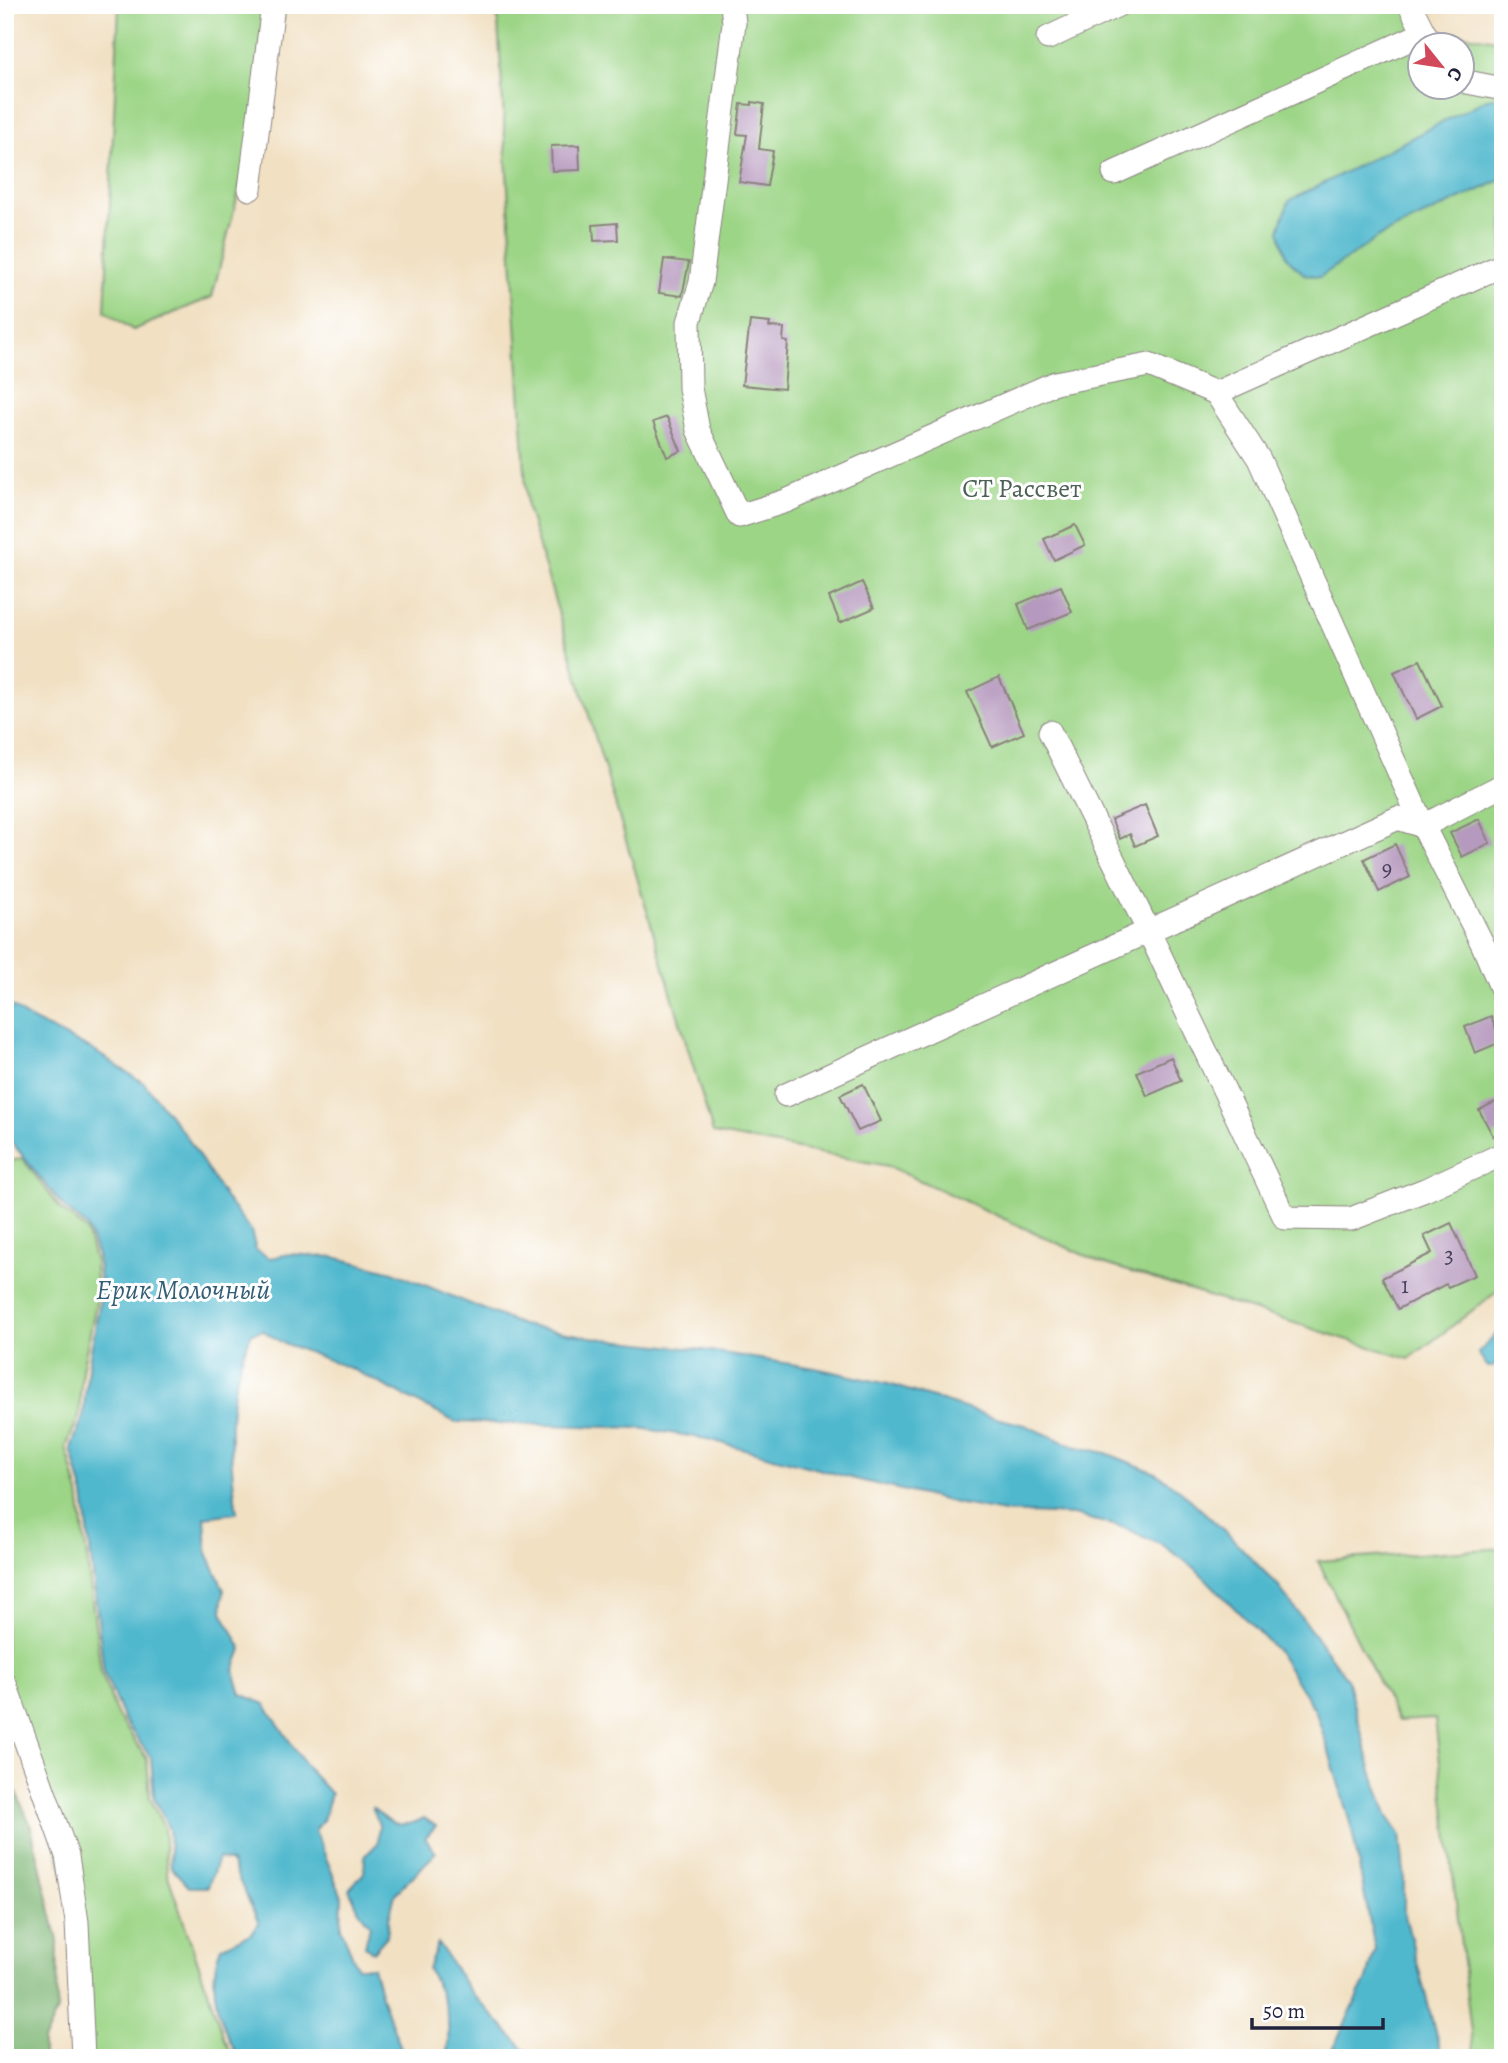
<svg xmlns="http://www.w3.org/2000/svg" width="1508" height="2063" font-family="Alegreya,serif">
<style>
.green{fill:#9dd587;stroke:#607c61;stroke-width:2;fill-rule:evenodd}
.forest{fill:#7eb674;stroke:#506c58;stroke-width:2}
.water{fill:#4fb8cd;stroke:#386d84;stroke-width:2}
.building{fill:#b699be}
.lines{fill:none;stroke-linecap:round;stroke-linejoin:round}
.minor-casing{stroke:#8a817e;stroke-width:25}
.minor{stroke:#fff;stroke-width:23}
.labels{text-anchor:middle;stroke-width:6;stroke-linejoin:round;paint-order:stroke}
.number-label{font-size:23px;fill:#47405c}
.park-label{font-size:26px;fill:#4d6156;stroke:#fff}
.water-label{font-size:28px;font-style:italic;fill:#345e75;stroke:#fff}
</style>
<rect width="100%" height="100%" fill="#fff"/>
<filter id="ink" filterUnits="userSpaceOnUse"><feTurbulence type="fractalNoise" baseFrequency=".0143" numOctaves="2"/><feDisplacementMap in="SourceGraphic" scale="14" xChannelSelector="R" yChannelSelector="G"/><feConvolveMatrix kernelMatrix="1 2 1 2 8 2 1 2 1" color-interpolation-filters="sRGB"/></filter>
<filter id="wash" filterUnits="userSpaceOnUse"><feTurbulence type="fractalNoise" baseFrequency=".00686" numOctaves="4" result="noise"/><feDisplacementMap in="SourceGraphic" scale="28" xChannelSelector="R" yChannelSelector="G"/><feGaussianBlur stdDeviation="1.57" result="paint"/><feColorMatrix in="noise" values="0 0 0 0 0 0 0 0 0 0 0 0 0 0 0 0 0 1.4 0 .05"/><feComposite in="paint" operator="in"/></filter>
<g filter="url(#wash)">
<rect width="100%" height="100%" fill="#f1e0c2"/>
<g class="green">
<path d="M119 5H286L212 297 133 330 105 311Z"/>
<path d="M497 5H1405L1417 27 1503 41V1287L1409 1359 1099 1262 888 1166 713 1133 527 507ZM1420 46H1462V88H1420Z"/>
<path d="M22 1158 60 1208 86 1230 95 1262 97 1299 82 1370 79 1416 66 1447 79 1494 101 1672 117 1715 147 1759 150 1798 164 1828 167 1873 224 2038 234 2058H84L79 1923 5 1681V1163Z"/>
<path d="M1503 1548V2058H1474L1435 1719 1398 1721 1318 1561Z"/>
</g>
<path class="forest" d="M5 1768 30 1823 58 1941 57 2011 43 2041V2058H5Z"/>
<g class="water">
<path d="M1500 97 1503 102V179L1380 236 1320 277 1304 274 1287 258 1279 230 1289 201 1487 99Z"/>
<path d="M5 1001 28 1018 93 1050 145 1084 187 1137 224 1196 251 1231 256 1250 270 1258 290 1254 334 1257 393 1272 522 1325 596 1338 704 1350 815 1368 888 1384 996 1418 1025 1425 1073 1446 1106 1453 1156 1473 1181 1491 1231 1537 1278 1586 1347 1679 1371 1768 1387 1815 1400 1834 1404 1872V1912L1442 2058H1328L1367 1979 1375 1949 1352 1830 1330 1755 1315 1710 1277 1651 1195 1568 1164 1546 1122 1527 1073 1515 1004 1512 956 1503 855 1479 707 1439 639 1428 455 1422 352 1369 281 1342 262 1330 252 1333C224 1389 229 1453 237 1513L205 1517 207 1553 224 1590 222 1612 242 1649 234 1671 241 1694 265 1704 308 1769 331 1794 323 1820 315 1831 342 1897 341 1928 357 1967H373L382 1999 405 2058H239C220 2024 205 1985 221 1947L251 1934 259 1923 231 1862 218 1858 208 1887H189L171 1867 169 1829 154 1798 151 1758 124 1720 104 1672 84 1495 71 1448 83 1417 88 1367 101 1296 98 1259 87 1227 62 1205 5 1134Z"/>
<path d="M1503 1327V1366L1488 1367 1478 1353Z"/>
<path d="M372 1807C391 1823 399 1831 424 1818L436 1826 425 1838 436 1853 395 1894 389 1919 387 1936 373 1952 365 1946 370 1925 359 1911 349 1889 364 1873 365 1856 378 1843 379 1825Z"/>
<path d="M438 1943 468 1989 532 2058H446C453 2021 446 2001 428 1969Z"/>
</g>
<g id="blocks">
<g class="building">
<path d="M752 102 764 104 759 149 773 151 767 186 739 182 747 135 737 134 741 104 752 105Z"/>
<path d="M579 145 580 170 552 171 551 146Z"/>
<path d="M617 223 618 240 594 241 593 225Z"/>
<path d="M664 259 689 262 682 296 659 293Z"/>
<path d="M750 321 770 323 769 327 784 328 783 341 788 342 784 389 742 385Z"/>
<path d="M667 417 681 451 667 457 653 422Z"/>
<path d="M1075 525 1085 545 1054 560 1044 539Z"/>
<path d="M862 582 874 608 840 623 829 597Z"/>
<path d="M1061 586 1072 612 1028 630 1018 604Z"/>
<path d="M1420 660 1442 706 1416 719 1394 672Z"/>
<path d="M999 677 1024 733 992 747 967 692Z"/>
<path d="M1145 805 1158 836 1135 846 1130 834 1120 839 1111 819Z"/>
<path d="M1479 819 1490 843 1462 857 1450 833Z"/>
<path d="M1395 844 1410 877 1379 892 1364 859Z"/>
<path d="M1491 1016 1501 1042 1475 1053 1465 1027Z"/>
<path d="M1171 1057 1181 1081 1147 1096 1137 1072Z"/>
<path d="M863 1084 881 1121 858 1131 840 1095Z"/>
<path d="M1503 1098V1131L1493 1136 1479 1110Z"/>
<path d="M1451 1223 1475 1275 1448 1287 1446 1284 1398 1309 1382 1278 1432 1253 1424 1236Z"/>
</g>
</g>
</g>
<g filter="url(#ink)">
<use href="#blocks" fill-opacity="0" stroke="#8a817e" stroke-width="2"/>
<g class="lines">
<defs>
<g id="minor">
<path d="M732 5 734 23 701 282 689 322 690 388 698 430 739 516 786 501 1055 383 1149 365 1216 393 1259 459 1423 826 1483 945 1503 992"/>
<path d="M1410 5 1424 33 1435 46"/>
<path d="M1048 38 1118 5"/>
<path d="M1462 77 1467 82 1503 89"/>
<path d="M1114 173 1424 33"/>
<path d="M250 189 273 5"/>
<path d="M1216 393 1503 265"/>
<path d="M1050 732 1148 930 1285 1218 1351 1219 1425 1190 1503 1154"/>
<path d="M786 1095 1398 818 1423 826 1503 785"/>
<path d="M5 1684 67 1856 77 1922 83 2058"/>
</g>
</defs>
<use href="#minor" class="minor-casing"/>
<use href="#minor" class="minor"/>
</g>
</g>
<g class="labels">
<g class="number-label">
<text x="1387" y="876">9</text>
<text x="1449" y="1263">3</text>
<text x="1405" y="1293">1</text>
</g>
<g class="park-label">
<text x="1022" y="497">СТ Рассвет</text>
</g>
<g class="water-label">
<text x="183" y="1299">Ерик Молочный</text>
</g>
</g>
<rect width="1508" height="2063" fill="none" stroke="#fff" stroke-width="28"/>
<g transform="translate(1441 66) rotate(120)"><circle r="33" fill="#ffffff" stroke="#a7a7b1" stroke-width="2"/>
<path d="M0-5L12 26L0 18L-12 26Z" fill="#d1495b"/>
<text y="-10" font-size="19" font-weight="bold" text-anchor="middle" fill="#22223b">С</text>
</g>
<path d="M1252 2018v10h131v-10" fill="none" stroke="#22223b" stroke-width="3.5"/>
<text x="1263" y="2018" font-size="21" fill="#22223b" stroke="#ffffff" stroke-width="5" paint-order="stroke">50 m</text>
</svg>
